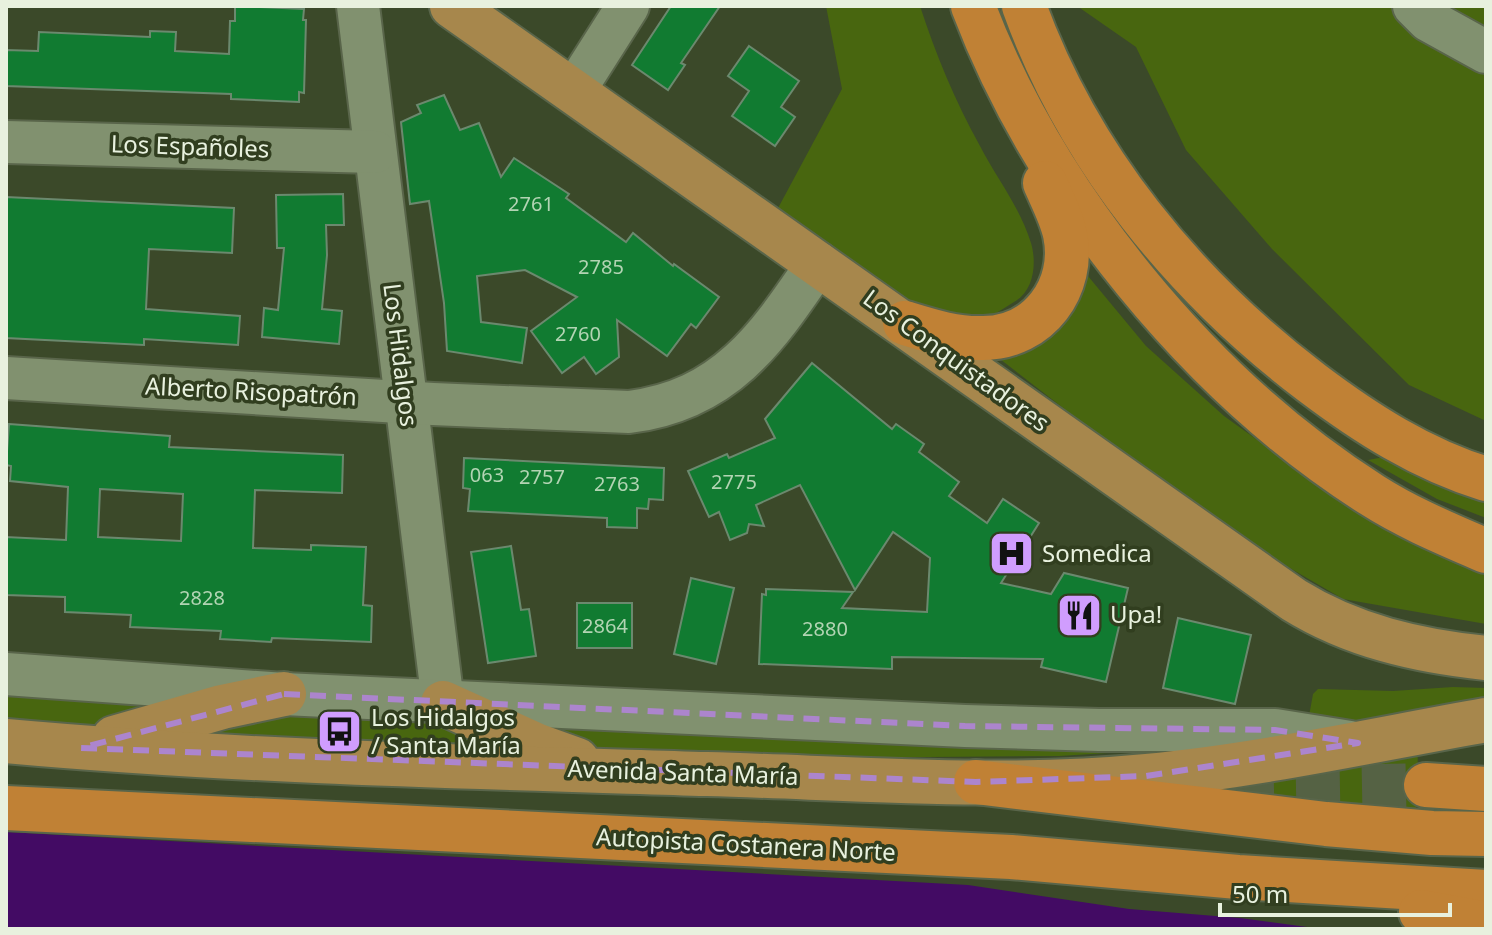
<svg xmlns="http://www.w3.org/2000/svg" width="1492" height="935" font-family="'Noto Sans',sans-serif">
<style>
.green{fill:#48660f}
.water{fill:#430b64}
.building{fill:#117b31;stroke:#6b896e;stroke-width:2;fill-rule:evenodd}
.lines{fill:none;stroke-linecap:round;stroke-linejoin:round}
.highway-tunnel{stroke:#556244;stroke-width:44;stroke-dasharray:44 22;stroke-linecap:butt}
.minor-casing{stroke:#59654a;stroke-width:46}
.major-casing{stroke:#59654a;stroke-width:48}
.highway-casing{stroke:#59654a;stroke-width:48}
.minor{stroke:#81916f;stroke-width:42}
.major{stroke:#a7874c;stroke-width:44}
.highway{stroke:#c08135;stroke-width:44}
.marked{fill:none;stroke:#ac85cd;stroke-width:6;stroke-dasharray:16 10;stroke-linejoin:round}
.labels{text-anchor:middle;stroke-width:7;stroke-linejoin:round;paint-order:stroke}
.number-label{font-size:20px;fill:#b2d4b3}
.street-label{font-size:24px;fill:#e8f1de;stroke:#313e1f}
.poi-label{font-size:24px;fill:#e8f1de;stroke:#313e1f;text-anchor:start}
</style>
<rect width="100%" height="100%" fill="#3b4929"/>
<g class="green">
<path d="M826 6H920C936 55 955 101 980 146 997 179 1020 207 1031 243 1037 263 1034 291 1014 302 1000 311 982 323 964 322 920 320 817 238 777 210L842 89Z"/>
<path d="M1077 6H1486V421L1409 385 1272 249 1186 150 1136 47Z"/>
<path d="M1083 270 1146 346 1224 416 1377 526 1486 568V624L1343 599 1209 521 987 349Z"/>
<path d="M1384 457 1486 493V518L1437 499 1368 460Z"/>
<path d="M6 687 1220 746 1059 756 806 758 496 751 6 723Z"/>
<path d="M1453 687 1486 688V698L1425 712 1318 726 1309 716 1313 694 1318 689 1393 691Z"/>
<path d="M1418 751 1416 813 1244 791V781Z"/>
</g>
<path class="water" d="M6 832 968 885 1129 909 1240 918 1322 929H6Z"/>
<g class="building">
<path d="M235 6 304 9 303 20H306L304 93 299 92V102L231 99V94L6 86V50L38 51 39 32 150 37V31L176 32 175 51 229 54 230 21H235Z"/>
<path d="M671 6H720L681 63 685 65 668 90 632 65Z"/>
<path d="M749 46 799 81 781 107 795 117 775 146 732 116 749 91 728 76Z"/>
<path d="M444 95 460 130 479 123 501 177 514 158 569 194 566 198 626 242 633 233 673 266 674 264 719 297 696 328 691 324 667 356 617 320 619 357 596 374 584 357 562 373 531 331 577 297 525 270 477 276 481 322 527 328 522 363 447 351 444 303 429 201 410 204 401 122 421 113 417 105Z"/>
<path d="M343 194 344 225H326L327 255 322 309 342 311 339 344 262 337 264 308 278 310 284 248H277L276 195Z"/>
<path d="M6 197 234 208 232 253 149 249 146 309 240 316 238 345 144 339V345L6 338Z"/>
<path d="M812 363 892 429 896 424 924 444 919 452 959 482 949 496 987 523 1003 499 1039 523 1001 583 1051 594 1064 573 1128 588 1106 682 1041 667 1043 659 892 657V669L759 664 762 594 766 595V589L853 592 842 608 927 612 930 558 893 532 855 590 800 485 756 505 764 526 749 524 747 533 730 540 719 512 709 517 688 471 727 454 729 458 775 438 765 419Z"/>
<path d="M9 424 170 436 169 447 343 455 342 493 255 490 253 548 311 550V545L366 547 363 605 372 606 371 642 272 638 271 642 220 639 221 631 130 627 131 615 65 612V597L6 595V537L66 540 68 487 10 481 11 466 6 465ZM100 489 183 494 181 541 98 537Z"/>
<path d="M464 458 664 468 663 500 649 499 648 509 637 508V528L607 527V518L468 511 470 489 463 488Z"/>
<path d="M511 546 521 610 529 609 536 656 488 663 471 552Z"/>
<path d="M691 578 734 588 716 664 674 654Z"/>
<rect x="577" y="603" width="55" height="45"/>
<path d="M1178 618 1251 635 1235 704 1163 688Z"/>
</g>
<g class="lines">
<path class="highway-tunnel" d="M1164 790 1426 785"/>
<defs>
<g id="minor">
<path d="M358 6 443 703"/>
<path d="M1414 6 1428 20 1486 52"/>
<path d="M574 91 628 6"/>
<path d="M6 142 375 152"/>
<path d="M6 378 433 404 629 412C726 400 767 338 818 263"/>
<path d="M6 674 284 694 965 726 1099 730H1275L1350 742"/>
</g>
<g id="major">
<path d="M452 6 1294 600C1352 636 1418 651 1486 658"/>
<path d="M443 703 538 746 577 760"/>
<path d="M114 738 222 707 284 694"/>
<path d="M6 741C239 762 474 767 707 774 853 778 1002 790 1147 776 1261 765 1373 740 1486 720"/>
</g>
<g id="highway">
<path d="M973 6C1045 196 1200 386 1372 495 1408 518 1447 534 1486 551"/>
<path d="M1024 6C1079 158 1184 286 1312 383 1365 423 1421 459 1486 479"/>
<path d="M905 323C931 331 956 339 983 338 1039 338 1076 287 1065 234 1061 216 1052 199 1045 183"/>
<path d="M976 782 1326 824 1432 833 1486 834"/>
<path d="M1426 785 1486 789"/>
<path d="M6 808 1011 857 1238 877 1486 892"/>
<path d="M1421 912 1486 924"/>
</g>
</defs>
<use href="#minor" class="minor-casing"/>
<use href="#major" class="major-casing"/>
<use href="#highway" class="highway-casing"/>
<use href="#minor" class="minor"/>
<use href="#major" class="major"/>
<use href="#highway" class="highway"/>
</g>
<path class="marked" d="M284 694 965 726 1275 730 1358 743 1146 776 976 782 81 748Z"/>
<defs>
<symbol id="hospital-square" viewBox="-11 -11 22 22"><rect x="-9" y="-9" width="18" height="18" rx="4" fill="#d09dfe" stroke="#313e1f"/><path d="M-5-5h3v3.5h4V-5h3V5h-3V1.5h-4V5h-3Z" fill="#111"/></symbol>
<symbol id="restaurant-square" viewBox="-11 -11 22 22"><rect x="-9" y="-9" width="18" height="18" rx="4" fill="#d09dfe" stroke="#313e1f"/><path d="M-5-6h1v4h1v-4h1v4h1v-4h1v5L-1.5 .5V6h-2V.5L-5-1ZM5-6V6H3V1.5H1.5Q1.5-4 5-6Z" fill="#111"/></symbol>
<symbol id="bus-square" viewBox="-11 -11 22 22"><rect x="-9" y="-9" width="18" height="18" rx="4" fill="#d09dfe" stroke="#313e1f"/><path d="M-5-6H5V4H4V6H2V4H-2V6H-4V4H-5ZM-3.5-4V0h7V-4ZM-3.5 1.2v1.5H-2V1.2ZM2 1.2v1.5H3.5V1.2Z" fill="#111"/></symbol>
</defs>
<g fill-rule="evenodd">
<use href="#hospital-square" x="986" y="528" width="51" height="51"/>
<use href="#restaurant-square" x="1054" y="590" width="51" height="51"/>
<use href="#bus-square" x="314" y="706" width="51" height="51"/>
</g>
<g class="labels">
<g class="number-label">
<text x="531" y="211">2761</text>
<text x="601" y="274">2785</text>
<text x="578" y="341">2760</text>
<text x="487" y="482">063</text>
<text x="542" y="484">2757</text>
<text x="734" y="489">2775</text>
<text x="617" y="491">2763</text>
<text x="202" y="605">2828</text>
<text x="605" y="633">2864</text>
<text x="825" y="636">2880</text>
</g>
<g class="street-label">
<text transform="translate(190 147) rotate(2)" y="8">Los Españoles</text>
<text transform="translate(400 355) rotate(83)" y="8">Los Hidalgos</text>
<text transform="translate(956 361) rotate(36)" y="8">Los Conquistadores</text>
<text transform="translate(251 392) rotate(3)" y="8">Alberto Risopatrón</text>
<text transform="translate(683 773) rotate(2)" y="8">Avenida Santa María</text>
<text transform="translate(746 845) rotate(3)" y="8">Autopista Costanera Norte</text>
</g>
<g class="poi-label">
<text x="1042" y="562">Somedica</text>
<text x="1110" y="623">Upa!</text>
<text x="371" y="726">Los Hidalgos<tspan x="371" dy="28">/ Santa María</tspan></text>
</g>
</g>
<rect width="1492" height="935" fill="none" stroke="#e8f1de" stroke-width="16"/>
<path d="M1220 903v12h230v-12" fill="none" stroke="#e8f1de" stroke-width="4"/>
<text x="1232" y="903" font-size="24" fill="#e8f1de" stroke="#313e1f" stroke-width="6" paint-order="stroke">50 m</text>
</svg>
